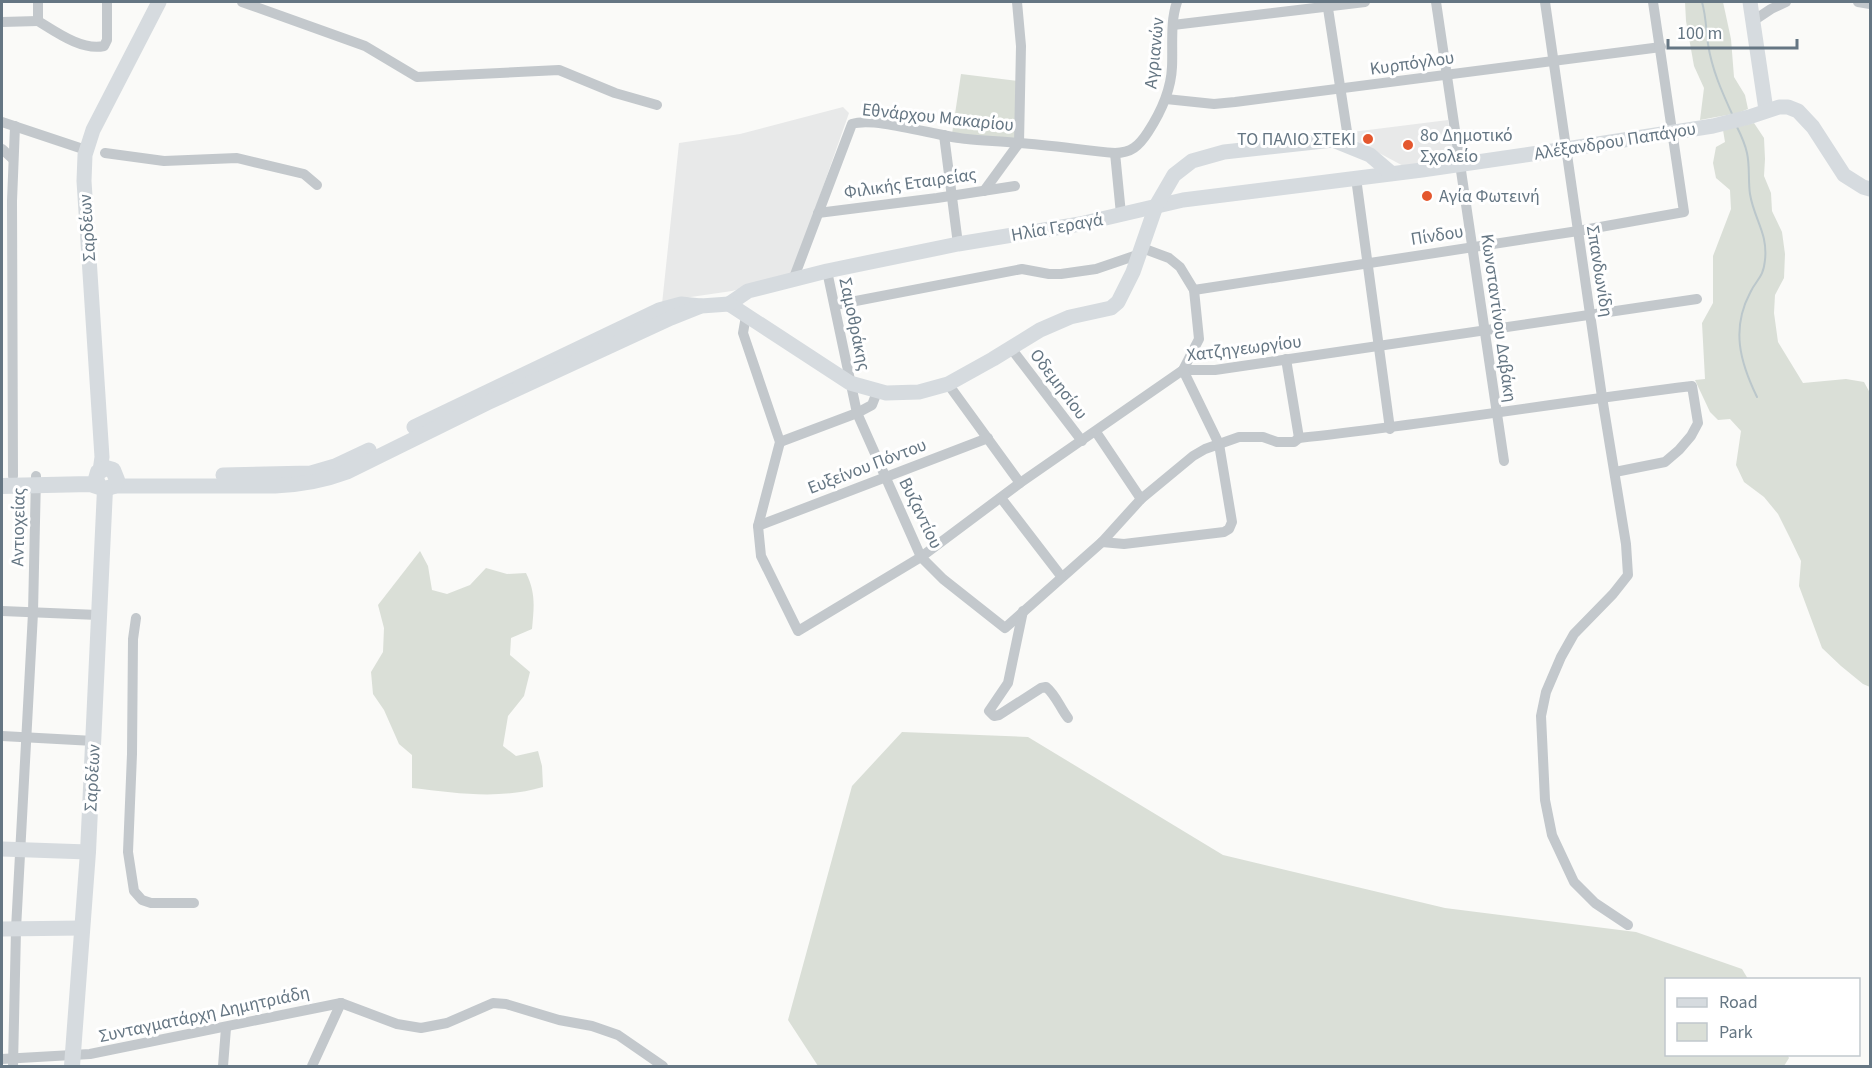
<svg xmlns="http://www.w3.org/2000/svg" width="1872" height="1068" font-family="'Source Sans 3',sans-serif">
<style>
.built{fill:#e8e9e9}
.green{fill:#dadfd7}
.lines{fill:none;stroke-linecap:round;stroke-linejoin:round}
.stream{stroke:#bbc7cb;stroke-width:2}
.street{stroke:#c3c8cc;stroke-width:10}
.secondary{stroke:#d6dbdf;stroke-width:15}
.primary{stroke:#d6dbdf;stroke-width:16}
.poi-dot{fill:#e4572e;stroke:#fff;stroke-width:2}
.labels{text-anchor:middle;stroke-width:6;stroke-linejoin:round;paint-order:stroke}
.street-label{font-size:18px;fill:#657683;stroke:#fff}
.poi-label{font-size:18px;fill:#657683;stroke:#fff;text-anchor:start}
</style>
<rect width="100%" height="100%" fill="#fafaf8"/>
<g class="built">
<path d="M843 107 849 113 792 275 732 291 677 299 662 304 679 143 740 134Z"/>
<path d="M1448 120 1455 162 1409 169 1351 138 1352 132Z"/>
</g>
<g class="green">
<path d="M1685 2H1723L1731 39 1734 77 1745 95 1748 109 1738 113 1700 120 1704 88 1694 66 1686 21Z"/>
<path d="M961 74 1018 81 1016 139 952 134Z"/>
<path d="M1754 123 1764 138 1765 159 1764 176 1771 193 1772 211 1782 232 1785 254 1784 278 1775 295 1774 313 1778 342 1803 383 1846 379 1864 382 1870 393V687L1863 684 1841 666 1822 648 1799 586 1801 561 1790 538 1778 514 1764 497 1744 482 1736 465 1741 431 1730 419 1718 420 1710 412 1695 380 1705 379 1702 323 1713 303V256L1731 209 1730 190 1716 178 1713 163 1716 147 1725 142 1723 130Z"/>
<path d="M420 551 428 566 432 590 447 594 470 585 486 568 507 574 526 573C536 593 534 607 532 629L511 638 510 655 530 672 524 696 508 716 503 746 516 756 538 751 542 766 543 787C498 800 457 793 412 788V755L399 744 384 710 373 694 371 672 383 652 384 628 378 605Z"/>
<path d="M902 732 1028 737 1223 855 1445 908 1636 932 1742 969 1748 979 1666 980V1054H1787L1789 1058 1784 1066H818L788 1020 852 786Z"/>
</g>
<g class="lines">
<g class="stream">
<path d="M1702 2C1706 16 1706 29 1708 44 1712 70 1722 92 1733 116"/>
<path d="M1737 127C1741 135 1745 144 1747 153 1750 166 1748 181 1750 194 1754 219 1768 233 1765 260 1763 279 1757 278 1750 293 1731 329 1740 362 1757 397"/>
</g>
<g class="street">
<path d="M242 2 365 46 417 77 559 70 615 93 657 105"/>
<path d="M1017 2 1021 46 1019 143"/>
<path d="M1327 2 1348 138 1346 144"/>
<path d="M1436 2 1504 461"/>
<path d="M1545 2 1602 397 1626 544 1628 575 1613 594 1574 634 1561 657 1546 692 1541 716 1545 800 1552 835 1574 882 1595 903 1628 925"/>
<path d="M1858 2 1870 4"/>
<path d="M38 21C56 32 82 51 104 46L107 40V2"/>
<path d="M38 21V2"/>
<path d="M1753 21 1771 9 1786 2"/>
<path d="M2 22 38 21"/>
<path d="M1173 25 1365 2"/>
<path d="M1166 99 1214 104 1235 102 1661 47"/>
<path d="M2 122 80 148"/>
<path d="M944 135 958 244"/>
<path d="M2 149 13 159"/>
<path d="M105 153 164 161 237 158 304 174 317 185"/>
<path d="M1115 153 1121 214"/>
<path d="M1356 178 1390 429"/>
<path d="M984 191 1019 143"/>
<path d="M818 213 937 198 1015 186"/>
<path d="M827 271 857 413 921 557 943 579 1005 628 1102 542 1141 499 1193 456 1205 449 1239 437H1263L1277 442H1294L1299 438C1431 424 1561 402 1692 386L1698 423 1691 436 1679 450 1665 462 1615 472"/>
<path d="M793 280 852 124C875 116 939 137 967 139 983 141 1001 141 1018 143 1050 145 1082 150 1115 153 1131 153 1139 146 1148 132 1161 112 1171 91 1172 67 1173 46 1170 22 1177 2"/>
<path d="M1194 290 1578 231 1684 212 1653 2"/>
<path d="M835 305 1022 269 1049 274H1061L1096 269 1140 254"/>
<path d="M746 316 743 333 780 442 758 526 761 556 798 631 921 557 1020 483 1183 370H1215L1697 299"/>
<path d="M1010 347 1082 441"/>
<path d="M1286 359 1299 438"/>
<path d="M948 384 1020 483"/>
<path d="M1096 432 1141 499"/>
<path d="M780 442 857 413 872 405 877 392"/>
<path d="M13 476 12 201 15 126"/>
<path d="M1001 498 1061 576"/>
<path d="M758 526 988 438"/>
<path d="M1102 542 1124 544 1224 532 1229 529 1232 522 1219 444 1183 370 1199 339 1194 290 1180 267 1169 258 1142 248"/>
<path d="M2 611 98 615"/>
<path d="M1023 611 1008 683 989 711 994 716 999 715 1041 688 1046 687C1056 695 1060 708 1068 718"/>
<path d="M136 618 133 639 132 754 128 852 134 891 142 900 151 903H194"/>
<path d="M2 736 94 741"/>
<path d="M341 1003 397 1024 421 1028 447 1023 493 1003 506 1004 559 1020 592 1026 618 1035 663 1066"/>
<path d="M2 1059 90 1054 341 1003"/>
<path d="M13 1066 16 929 33 613 36 476"/>
<path d="M223 1066 226 1028"/>
<path d="M312 1066 341 1003"/>
</g>
<g class="secondary">
<path d="M1750 2 1766 110"/>
<path d="M729 304 748 291 827 271 958 244 1080 224 1183 200 1422 170 1566 149 1713 126 1749 117 1779 107H1788L1798 111 1813 127 1844 175 1863 187 1870 189"/>
<path d="M729 304 850 383 886 393 919 392 948 384 993 359 1040 330 1070 317 1111 308 1118 302 1133 272 1156 206 1174 175 1192 161 1224 152 1333 140 1370 155 1391 173"/>
<path d="M414 427 659 310 681 304 701 306"/>
<path d="M100 471 102 457 84 181 85 155 93 130 159 2"/>
<path d="M223 475 311 473 335 466 369 450"/>
<path d="M114 486H275C301 485 323 481 347 472L487 403 671 318 701 306 729 304"/>
<path d="M2 849 88 852"/>
<path d="M2 929 82 928"/>
</g>
<g class="primary">
<path d="M2 486 90 484 105 489 114 486 117 480 113 470 106 468 98 472 96 479 99 486"/>
<path d="M72 1066 88 852 105 489"/>
</g>
</g>
<g class="poi-dot">
<circle cx="1368" cy="139" r="6"/>
<circle cx="1408" cy="145" r="6"/>
<circle cx="1427" cy="196" r="6"/>
</g>
<g class="labels">
<g class="street-label">
<text transform="translate(1154 53) rotate(-84)" y="6">Αγριανών</text>
<text transform="translate(1412 63) rotate(-8)" y="6">Κυρπόγλου</text>
<text transform="translate(938 117) rotate(6)" y="6">Εθνάρχου Μακαρίου</text>
<text transform="translate(1615 141) rotate(-9)" y="6">Αλέξανδρου Παπάγου</text>
<text transform="translate(910 183) rotate(-8)" y="6">Φιλικής Εταιρείας</text>
<text transform="translate(1057 227) rotate(-10)" y="6">Ηλία Γεραγά</text>
<text transform="translate(87 228) rotate(-94)" y="6">Σαρδέων</text>
<text transform="translate(1437 235) rotate(-9)" y="6">Πίνδου</text>
<text transform="translate(1600 271) rotate(81)" y="6">Σπανδωνίδη</text>
<text transform="translate(1499 318) rotate(82)" y="6">Κωνσταντίνου Δαβάκη</text>
<text transform="translate(855 324) rotate(78)" y="6">Σαμοθράκης</text>
<text transform="translate(1244 348) rotate(-7)" y="6">Χατζηγεωργίου</text>
<text transform="translate(1059 384) rotate(53)" y="6">Οδεμησίου</text>
<text transform="translate(867 466) rotate(-21)" y="6">Ευξείνου Πόντου</text>
<text transform="translate(921 513) rotate(64)" y="6">Βυζαντίου</text>
<text transform="translate(18 527) rotate(-89)" y="6">Αντιοχείας</text>
<text transform="translate(92 778) rotate(-87)" y="6">Σαρδέων</text>
<text transform="translate(204 1014) rotate(-12)" y="6">Συνταγματάρχη Δημητριάδη</text>
</g>
<g class="poi-label">
<text x="1420" y="141">8ο Δημοτικό<tspan x="1420" dy="21">Σχολείο</tspan></text>
<text x="1356" y="145" text-anchor="end">ΤΟ ΠΑΛΙΟ ΣΤΕΚΙ</text>
<text x="1439" y="202">Αγία Φωτεινή</text>
</g>
</g>
<rect width="1872" height="1068" fill="none" stroke="#657683" stroke-width="6"/>
<rect x="1665" y="978" width="195" height="78" fill="#ffffff" stroke="#c1c8cd" stroke-width="1.5"/>
<rect x="1677" y="998" width="30" height="9" fill="#d6dbdf" stroke="#c1c8cd" stroke-width="1.5"/>
<text x="1719" y="1008" font-size="18" fill="#657683">Road</text>
<rect x="1677" y="1023" width="30" height="18" fill="#dadfd7" stroke="#c1c8cd" stroke-width="1.5"/>
<text x="1719" y="1038" font-size="18" fill="#657683">Park</text>
<path d="M1668 39v9h129v-9" fill="none" stroke="#657683" stroke-width="3"/>
<text x="1677" y="39" font-size="18" fill="#657683" stroke="#ffffff" stroke-width="4.5" paint-order="stroke">100 m</text>
</svg>
